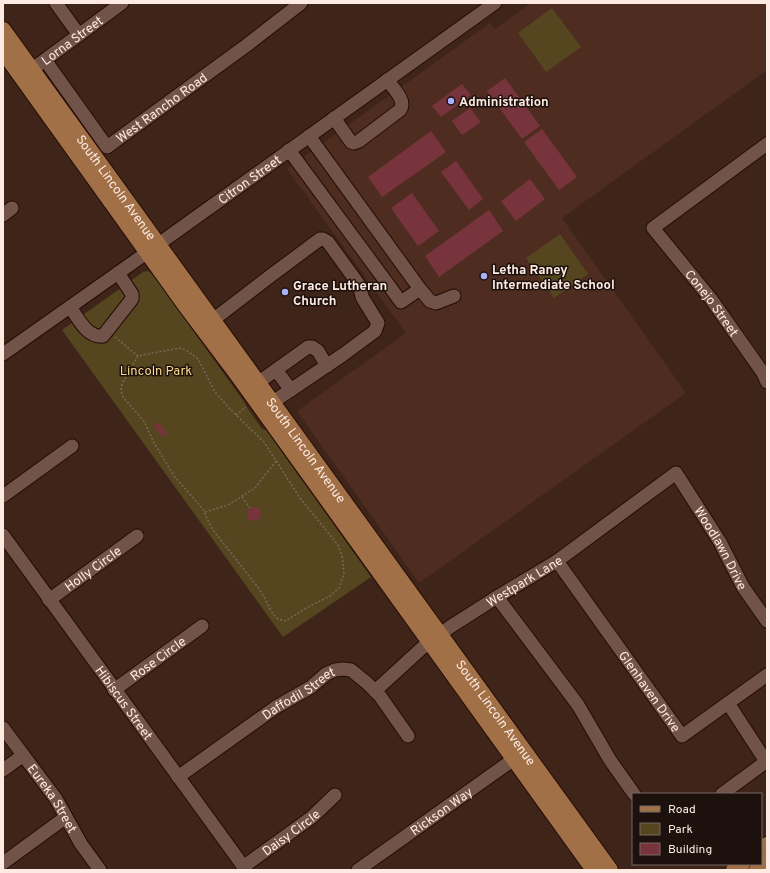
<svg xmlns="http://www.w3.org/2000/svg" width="770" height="873" font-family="Overpass,sans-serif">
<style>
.built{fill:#4e2c20}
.green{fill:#554620}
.building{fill:#78343c}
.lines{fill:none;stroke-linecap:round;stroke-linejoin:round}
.minor-casing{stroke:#250c05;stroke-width:15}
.major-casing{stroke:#250c05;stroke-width:18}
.path{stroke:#7e655c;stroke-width:1.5;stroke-dasharray:2 2;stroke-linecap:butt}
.minor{stroke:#725349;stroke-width:13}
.major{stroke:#a17047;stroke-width:16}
.poi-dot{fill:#a7b1fc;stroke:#1d110d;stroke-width:1.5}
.labels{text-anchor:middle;stroke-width:3;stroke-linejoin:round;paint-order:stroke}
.street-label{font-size:13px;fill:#fdeae3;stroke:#1d110d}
.poi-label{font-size:13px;font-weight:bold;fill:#fdeae3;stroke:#1d110d;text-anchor:start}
.park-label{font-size:13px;fill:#fadb90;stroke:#1d110d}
</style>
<rect width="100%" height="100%" fill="#3f241a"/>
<path class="built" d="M531 3H767V70L562 218 686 393 419 583 297 411 406 333 287 169 490 23 495 29Z"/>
<g class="green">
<path d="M552 8 581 47 546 72 518 33Z"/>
<path d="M560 234 588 274 554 298 526 258Z"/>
<path d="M148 271 153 275 245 403 246 406 262 429 266 430 371 577 283 637 62 330 143 272Z"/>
</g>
<g class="building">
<path d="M505 78 540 126 522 139 487 91Z"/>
<path d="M462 84 471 95 441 117 432 106Z"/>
<path d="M470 108 481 122 462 135 452 121Z"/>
<path d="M542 129 577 177 559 190 524 142Z"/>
<path d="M431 131 446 152 382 197 368 177Z"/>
<path d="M456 161 483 199 469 210 441 172Z"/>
<path d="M530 179 545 199 516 221 501 201Z"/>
<path d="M412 193 439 231 418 246 391 208Z"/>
<path d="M489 210 503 231 439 277 425 256Z"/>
<path d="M159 422 167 434 162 437 154 426Z"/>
<circle cx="254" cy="514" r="7"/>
</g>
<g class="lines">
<defs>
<g id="minor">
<path d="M56 3 79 35"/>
<path id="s1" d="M45 60 107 147 247 45 301 3"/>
<path id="s2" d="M38 65 122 3"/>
<path d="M334 118 351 142 354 143 359 141 400 110C407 101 393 88 387 80"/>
<path id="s3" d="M767 144 653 228 711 299 763 373 767 382"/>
<path d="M289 150 401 302 420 289 309 136"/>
<path d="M3 215 12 208"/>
<path d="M420 289 430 301 436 303 454 296"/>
<path d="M70 307C78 318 87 338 103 336L132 299V294L118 273"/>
<path d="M213 320 269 277 320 239H323L328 242 357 282 360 287 362 297 378 323 375 331 344 354 273 402"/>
<path id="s4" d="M3 354 135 261 495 3"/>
<path d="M276 370 291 390"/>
<path d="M259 382 308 347H312L318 351 327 366"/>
<path d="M3 496 72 446"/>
<path id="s5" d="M3 535 246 870"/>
<path id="s6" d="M557 561 682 736 728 703 767 763"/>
<path d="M497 597 578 705 610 760 634 794"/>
<path id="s7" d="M49 600 137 536"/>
<path id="s8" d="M114 690 202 626"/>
<path id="s9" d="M375 691 422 648 450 627 497 597 557 561 676 473 720 542 743 587 767 621"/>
<path d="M728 703 767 675"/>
<path id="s10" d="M3 728 56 799 81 844 100 870"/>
<path d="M3 770 22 756"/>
<path id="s11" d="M178 777 276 707 311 687 326 674 335 670 343 669 351 670 367 683 380 696 408 736"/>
<path d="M722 794 767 761"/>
<path d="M3 863 66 817"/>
<path id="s12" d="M243 867 312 817 335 795"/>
<path id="s13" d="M358 870 521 754"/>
</g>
<g id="major">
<path id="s14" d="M3 30 610 870"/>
<path d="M3 51 186 306 237 374 594 870"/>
<path d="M761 850 767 845"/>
<path d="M734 870 742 864"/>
<path d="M757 870 767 862"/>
</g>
</defs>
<use href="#minor" class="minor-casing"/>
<use href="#major" class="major-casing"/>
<g class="path">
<path d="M115 337 138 356"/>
<path d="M179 348 186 350 198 359 215 392 230 409 264 442 300 498 338 545 342 556 344 573 339 588 330 596 306 608 286 621 278 619 273 614 260 590 213 530 209 523 203 509 174 476 154 443 144 421 123 397 121 391 122 384 138 356Z"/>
<path d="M236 415 246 407"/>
<path d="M242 497 250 508"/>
<path d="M205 512 228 505 255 488 276 461"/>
</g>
<use href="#minor" class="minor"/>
<use href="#major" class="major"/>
</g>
<g class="poi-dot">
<circle cx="451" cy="101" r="4"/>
<circle cx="484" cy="276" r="4"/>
<circle cx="285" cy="292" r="4"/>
</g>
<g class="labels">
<g class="street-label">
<text dy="5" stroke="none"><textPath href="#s2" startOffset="42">Lorna Street</textPath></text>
<text dy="5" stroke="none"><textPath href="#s1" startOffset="174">West Rancho Road</textPath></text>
<text dy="5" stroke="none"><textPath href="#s4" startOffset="302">Citron Street</textPath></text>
<text dy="5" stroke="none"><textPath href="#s14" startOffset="194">South Lincoln Avenue</textPath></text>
<text dy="5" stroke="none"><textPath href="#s3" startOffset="237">Conejo Street</textPath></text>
<text dy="5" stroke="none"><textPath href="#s14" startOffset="518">South Lincoln Avenue</textPath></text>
<text dy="5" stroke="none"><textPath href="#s9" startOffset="460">Woodlawn Drive</textPath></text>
<text dy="5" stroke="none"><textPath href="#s7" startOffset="54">Holly Circle</textPath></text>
<text dy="5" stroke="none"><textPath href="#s9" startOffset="186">Westpark Lane</textPath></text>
<text dy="5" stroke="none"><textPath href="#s8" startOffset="54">Rose Circle</textPath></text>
<text dy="5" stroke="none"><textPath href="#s6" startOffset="160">Glenhaven Drive</textPath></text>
<text dy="5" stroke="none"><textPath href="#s11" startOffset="147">Daffodil Street</textPath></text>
<text dy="5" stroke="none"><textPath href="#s5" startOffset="207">Hibiscus Street</textPath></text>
<text dy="5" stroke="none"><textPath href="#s14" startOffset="842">South Lincoln Avenue</textPath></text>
<text dy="5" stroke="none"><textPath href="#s10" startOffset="86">Eureka Street</textPath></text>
<text dy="5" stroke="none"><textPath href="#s13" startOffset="102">Rickson Way</textPath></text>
<text dy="5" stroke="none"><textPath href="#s12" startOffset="59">Daisy Circle</textPath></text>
</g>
<g class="poi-label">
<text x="459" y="106">Administration</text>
<text x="492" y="274">Letha Raney<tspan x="492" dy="15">Intermediate School</tspan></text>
<text x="293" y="290">Grace Lutheran<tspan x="293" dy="15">Church</tspan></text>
</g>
<g class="park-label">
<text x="156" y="375">Lincoln Park</text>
</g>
</g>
<rect width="770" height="873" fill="none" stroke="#fdeae3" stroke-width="8"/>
<rect x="632" y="793" width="130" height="72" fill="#1d110d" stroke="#776863"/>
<rect x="640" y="806" width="20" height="6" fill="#a17047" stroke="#776863"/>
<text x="668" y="813" font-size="12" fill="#fdeae3">Road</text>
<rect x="640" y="823" width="20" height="12" fill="#554620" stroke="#776863"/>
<text x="668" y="833" font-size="12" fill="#fdeae3">Park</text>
<rect x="640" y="843" width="20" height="12" fill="#78343c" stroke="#776863"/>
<text x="668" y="853" font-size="12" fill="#fdeae3">Building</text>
</svg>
